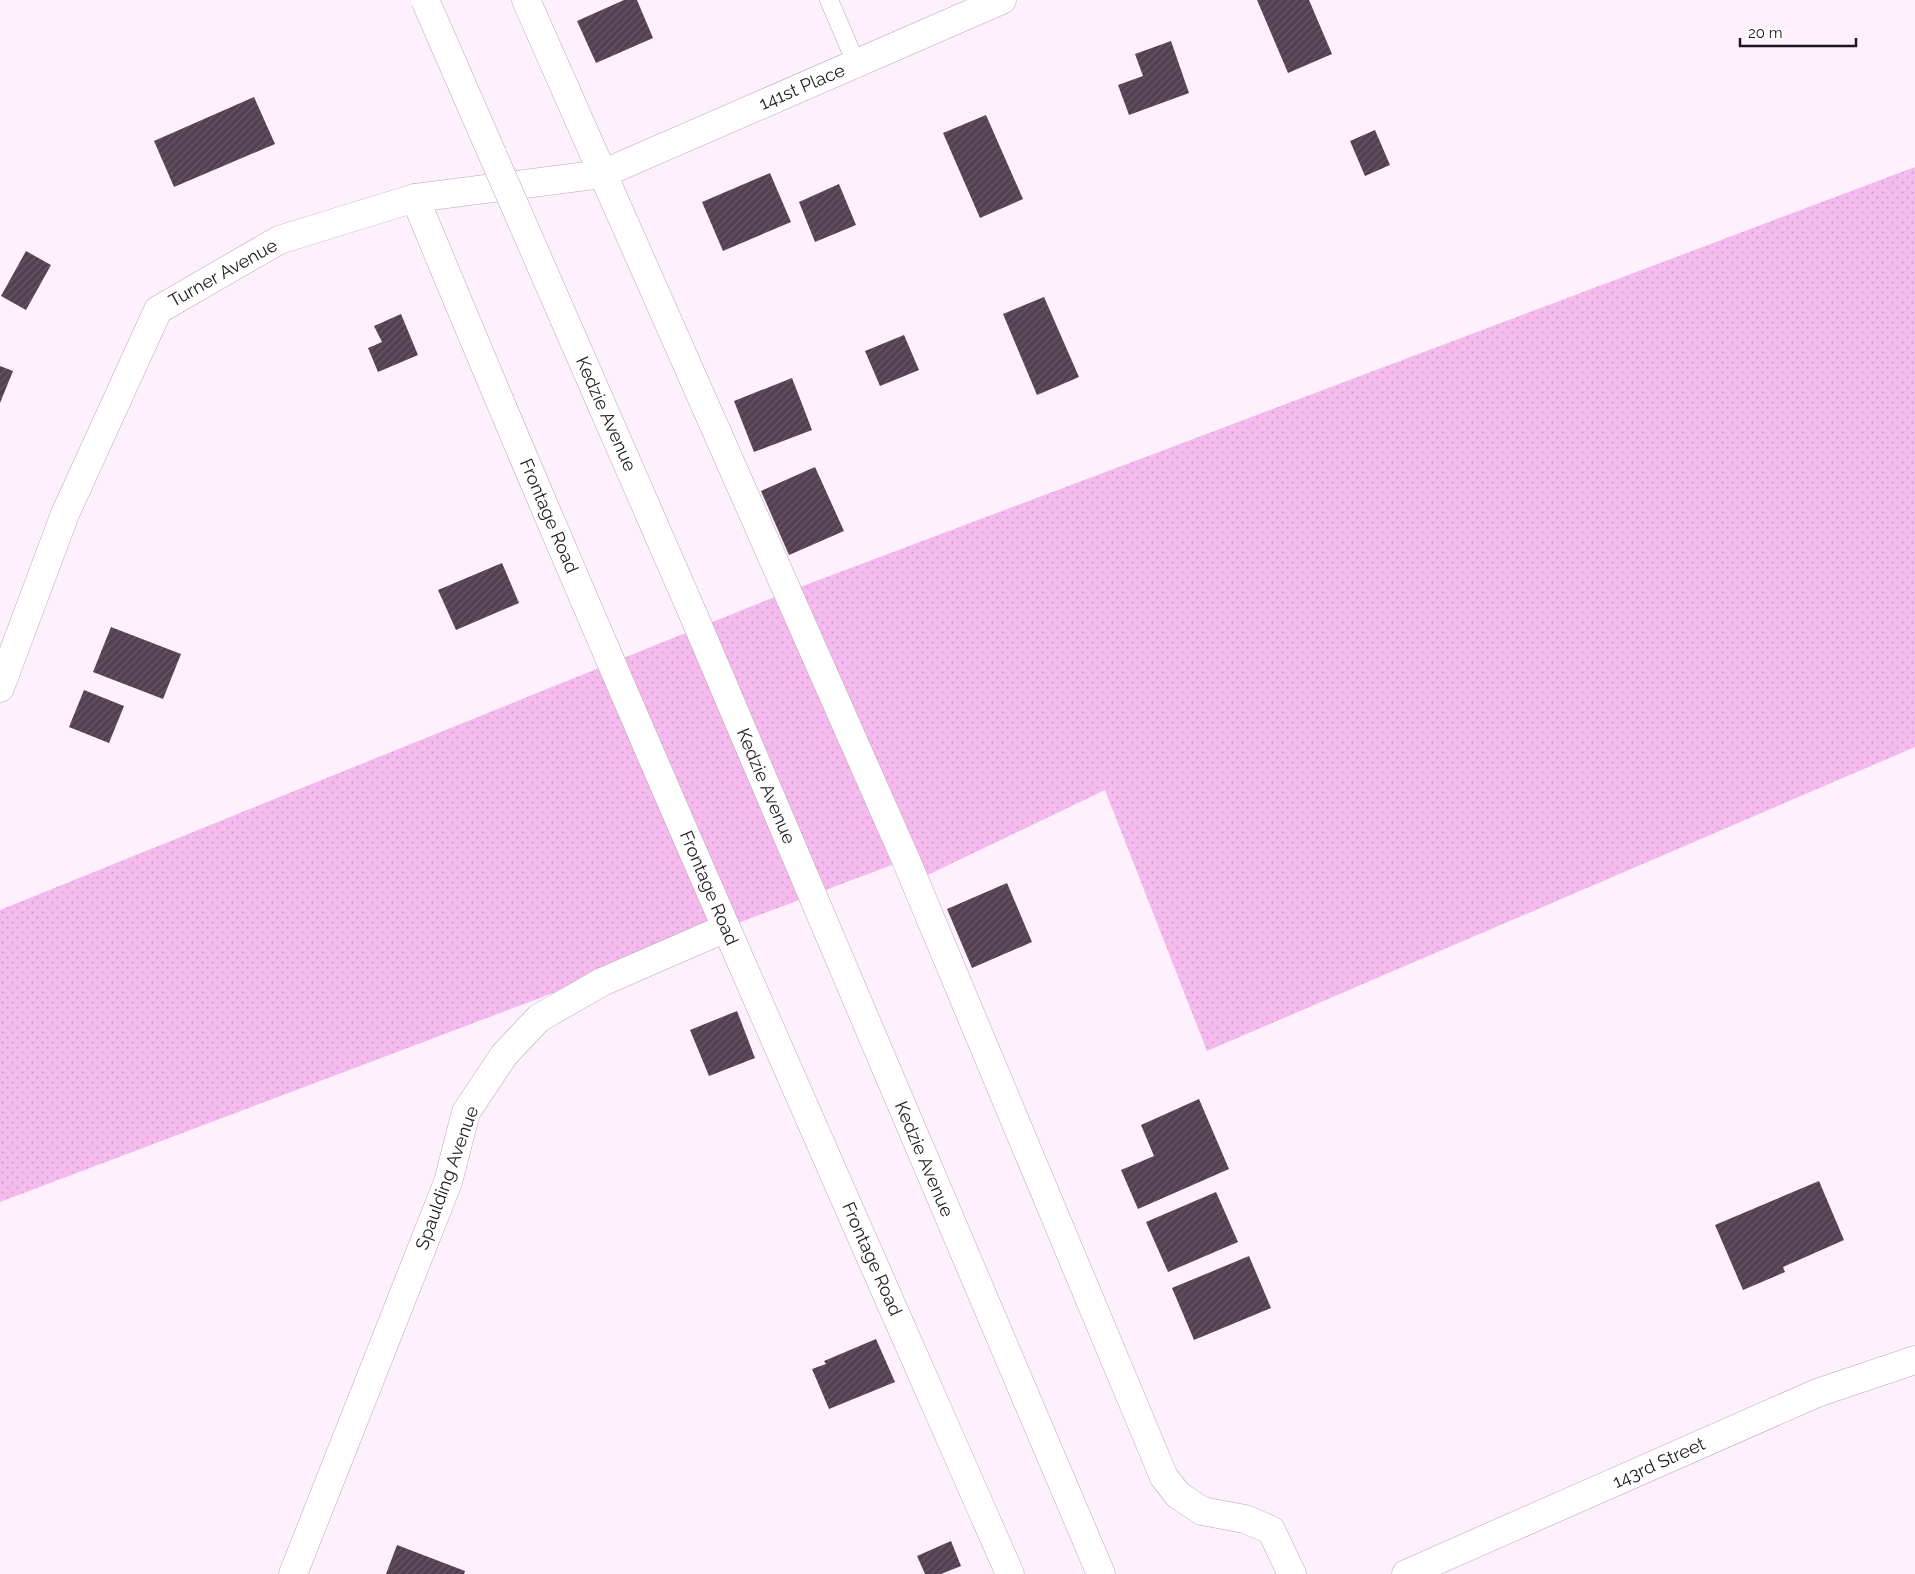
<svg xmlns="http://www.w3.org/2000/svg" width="1915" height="1574" font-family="Raleway,sans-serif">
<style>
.grass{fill:url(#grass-dots)}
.building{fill:url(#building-hatch)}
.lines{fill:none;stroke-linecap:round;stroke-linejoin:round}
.lane-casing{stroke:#bba5b8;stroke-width:19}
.street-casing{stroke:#bba5b8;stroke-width:29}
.secondary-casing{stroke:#bba5b8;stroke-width:29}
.lane{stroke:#fff;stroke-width:18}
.street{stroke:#fff;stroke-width:28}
.secondary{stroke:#fff;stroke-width:28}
.secondary-bridge-casing{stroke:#bba5b8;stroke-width:29;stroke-linecap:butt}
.secondary-bridge{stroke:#fff;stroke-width:28}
.labels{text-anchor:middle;stroke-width:5;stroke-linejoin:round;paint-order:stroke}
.street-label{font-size:18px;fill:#1f171e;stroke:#fff}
</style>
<defs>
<pattern id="grass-dots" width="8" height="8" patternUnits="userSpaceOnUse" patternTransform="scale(1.25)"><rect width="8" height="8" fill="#f5baee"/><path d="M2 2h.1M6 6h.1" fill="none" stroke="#d29fcc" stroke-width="1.8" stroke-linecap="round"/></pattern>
<pattern id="building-hatch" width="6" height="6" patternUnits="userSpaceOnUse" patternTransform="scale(1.25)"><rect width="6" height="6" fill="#534050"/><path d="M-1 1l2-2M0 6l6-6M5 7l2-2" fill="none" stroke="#685866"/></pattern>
</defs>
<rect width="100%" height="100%" fill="#fef0fc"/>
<path class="grass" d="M1915 167V747L1207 1051 1105 790 915 881 905 860 0 1202V910L787 592Z"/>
<g class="building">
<path d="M624 0H637L653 38 596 63 577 21Z"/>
<path d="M1257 0H1309L1332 54 1288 73Z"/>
<path d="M1171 41 1189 93 1129 115 1118 85 1143 76 1135 54Z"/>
<path d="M254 97 275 144 174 187 154 141Z"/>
<path d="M986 115 1023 199 980 218 943 133Z"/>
<path d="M1375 130 1390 165 1365 176 1350 141Z"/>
<path d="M770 173 791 222 723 251 702 202Z"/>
<path d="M839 184 856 225 815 242 799 202Z"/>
<path d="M26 251 51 265 26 310 1 296Z"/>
<path d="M1044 297 1079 377 1037 395 1003 314Z"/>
<path d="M401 314 418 355 378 372 368 348 382 342 374 326Z"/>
<path d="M904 335 919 370 880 386 865 351Z"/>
<path d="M0 366 13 371 0 403Z"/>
<path d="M792 378 812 430 754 452 734 401Z"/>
<path d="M815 467 844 531 789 555 761 491Z"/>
<path d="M502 563 519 603 456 630 438 590Z"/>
<path d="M111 627 181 654 163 699 93 672Z"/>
<path d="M84 690 124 706 109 743 69 727Z"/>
<path d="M1007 883 1032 942 972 968 947 909Z"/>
<path d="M737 1011 755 1058 709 1076 690 1030Z"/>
<path d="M1199 1099 1229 1169 1138 1209 1121 1170 1154 1156 1141 1125Z"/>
<path d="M1819 1181 1844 1240 1783 1267 1785 1272 1743 1290 1715 1225Z"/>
<path d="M1216 1192 1238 1242 1168 1272 1146 1222Z"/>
<path d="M1249 1256 1271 1308 1194 1340 1172 1288Z"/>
<path d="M876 1339 895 1382 829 1409 812 1369 826 1364 824 1361Z"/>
<path d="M951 1541 961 1566 941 1574H925L917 1556Z"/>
<path d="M397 1545 465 1571 464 1574H386Z"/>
</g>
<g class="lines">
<defs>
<path id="lane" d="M829 0 856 63"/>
<g id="street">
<path d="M526 0 906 860 1164 1477 1178 1495 1202 1511 1245 1519 1271 1530 1292 1574"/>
<path d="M415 198C606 660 809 1117 1010 1574"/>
<path d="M0 688 65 514 158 310 279 240 415 198 602 174 1002 0"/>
<path d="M293 1574 448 1182 466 1112 504 1055 539 1018 602 982 726 928"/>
<path d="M1406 1574 1817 1393 1915 1360"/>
</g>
<path id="secondary" d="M693 614 1101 1574"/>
</defs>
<use href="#lane" class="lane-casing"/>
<use href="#street" class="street-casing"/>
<use href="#secondary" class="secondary-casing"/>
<use href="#lane" class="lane"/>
<use href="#street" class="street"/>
<use href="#secondary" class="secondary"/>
<defs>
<path id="secondary-bridge" d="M425 0 693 614"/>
</defs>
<use href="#secondary-bridge" class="secondary-bridge-casing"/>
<use href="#secondary-bridge" class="secondary-bridge"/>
</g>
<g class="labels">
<g class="street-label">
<text transform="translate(802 87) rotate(-23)" y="6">141st Place</text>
<text transform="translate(223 273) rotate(-29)" y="6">Turner Avenue</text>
<text transform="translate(606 414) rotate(66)" y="6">Kedzie Avenue</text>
<text transform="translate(549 516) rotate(67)" y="6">Frontage Road</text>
<text transform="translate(766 786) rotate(67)" y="6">Kedzie Avenue</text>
<text transform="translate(709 888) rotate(67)" y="6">Frontage Road</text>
<text transform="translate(924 1159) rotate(67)" y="6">Kedzie Avenue</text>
<text transform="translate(447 1178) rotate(-70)" y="6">Spaulding Avenue</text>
<text transform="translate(872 1259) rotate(66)" y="6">Frontage Road</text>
<text transform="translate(1659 1463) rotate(-24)" y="6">143rd Street</text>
</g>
</g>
<path d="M1740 38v8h116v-8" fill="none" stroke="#1f171e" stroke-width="2.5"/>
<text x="1748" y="38" font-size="15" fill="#1f171e" stroke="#ffffff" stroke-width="4" paint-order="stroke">20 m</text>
</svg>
